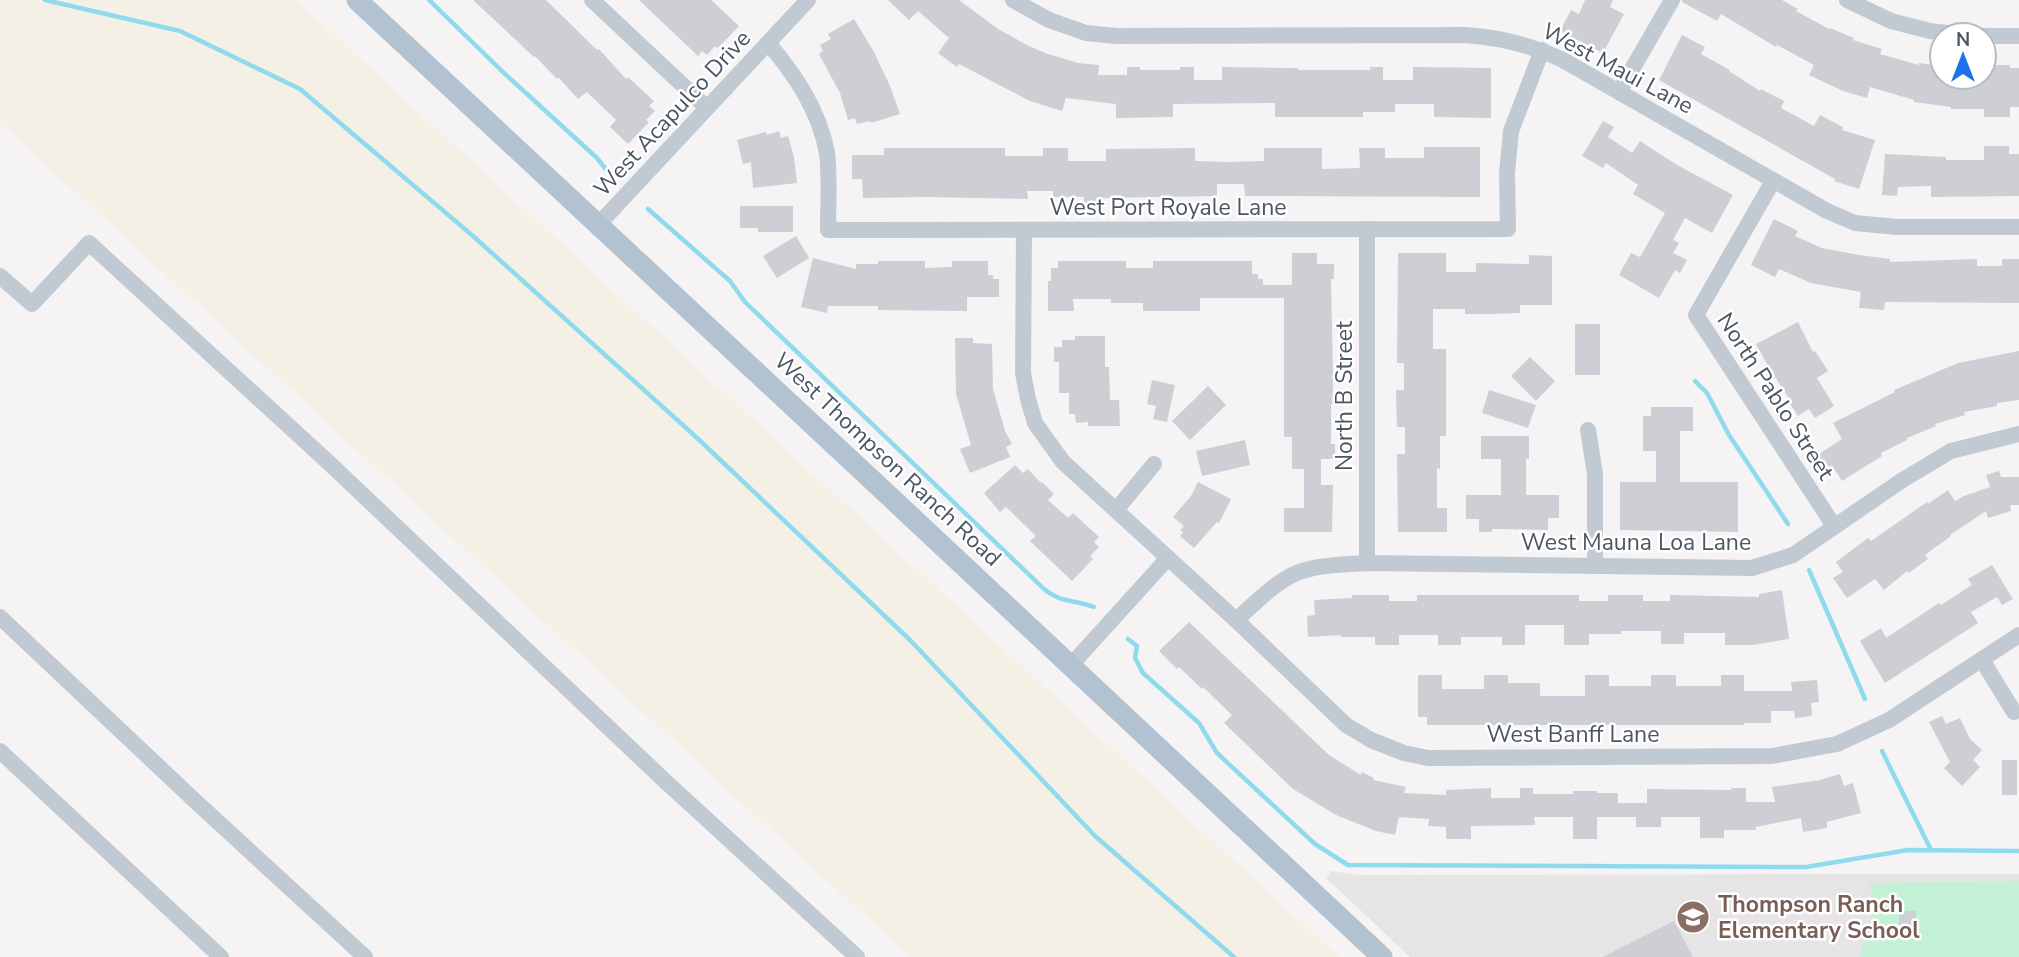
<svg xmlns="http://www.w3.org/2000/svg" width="2019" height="957" font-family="'Nunito Sans',sans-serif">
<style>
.education{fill:#e6e4e5}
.green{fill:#c3f1d5}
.sand{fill:#f5f0e5}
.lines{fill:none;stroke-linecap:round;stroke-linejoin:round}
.stream{stroke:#90daee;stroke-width:4.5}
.building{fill:#cdcfd5}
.minor{stroke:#c1cad2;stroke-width:16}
.major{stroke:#b3c2d1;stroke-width:21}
.labels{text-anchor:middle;stroke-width:5;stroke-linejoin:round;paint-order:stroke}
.street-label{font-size:23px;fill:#4a5661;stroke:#fff}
.education-label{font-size:23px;font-weight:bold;fill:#785e54;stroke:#fff;text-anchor:start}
</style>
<rect width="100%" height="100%" fill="#f5f3f3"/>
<path class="education" d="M1331 871 1358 875 2019 874V957H1410L1326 878Z"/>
<path class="green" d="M2019 881V957H1860C1867 933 1878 907 1869 883Z"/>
<path class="sand" d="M0 0H296L1339 957H910L0 123Z"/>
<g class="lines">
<g class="stream">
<path d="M45 0 180 31 300 89 473 236 695 436 910 640 1095 836 1234 957"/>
<path d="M429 0 504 73 597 158 608 172"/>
<path d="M648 209 730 281 745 302 1044 589C1062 604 1074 599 1094 607"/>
<path d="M1695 381 1707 393 1729 435 1788 524"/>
<path d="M1809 570 1865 699"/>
<path d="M1128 639 1137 646 1135 658 1143 673 1199 723 1217 753 1315 844 1348 865 1806 867 1908 850 2019 851"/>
<path d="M1882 751 1931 850"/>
</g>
</g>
<g class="building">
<path d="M473 0H546L597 50 599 49 626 79 628 77 654 101 649 106 655 111 646 120 649 122 628 144 610 127 616 120 587 92 578 99 558 77 557 79 535 56 534 57Z"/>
<path d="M639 0H711L739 26 718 48 715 46 707 55 702 51 698 56Z"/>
<path d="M888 0H959L998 29 1027 45 1045 53 1078 63 1099 65 1098 75H1127V67H1140V70H1180V67H1194V80H1222V67L1298 68V70H1370V67H1383V80H1413V67L1491 68V118L1434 117V104H1395V112H1363V117H1275V103L1173 104V117L1116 118V104L1066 98 1062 111 1030 101 959 64 957 67 938 53 949 38 918 11 909 20Z"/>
<path d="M1585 0H1613L1610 7 1624 14 1603 53 1560 31 1571 10 1579 14Z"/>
<path d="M1682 0H1782L1798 9 1796 11 1829 29 1830 28 1854 38 1853 40 1882 49 1880 54 1919 65V63L1942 66V77H1984V65H2010V68H2019V107H2010V117H1984V109H1951V107L1914 102V100L1870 87 1867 98 1843 91 1809 75 1814 65 1777 45 1776 47 1721 14 1717 21 1682 2Z"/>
<path d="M854 19 874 52 890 86 900 114 871 123 870 121 857 124 855 118 848 120 840 93 819 54 823 51 820 45 831 39 828 34Z"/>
<path d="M1682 35 1705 47 1701 54 1730 70 1729 71 1760 91 1761 89 1784 101 1781 108 1814 126 1820 115 1843 127 1842 130 1875 140 1859 189 1834 181 1835 179 1659 80Z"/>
<path d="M1603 121 1614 127 1608 137 1632 153 1640 141 1677 165 1733 195 1712 233 1685 218 1673 240 1679 243 1673 253 1687 260 1680 273 1675 270 1659 298 1619 275 1631 253 1640 257 1665 213 1633 194 1638 185 1606 163 1603 168 1582 156Z"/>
<path d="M779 131 781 138 788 136 794 157 797 183 753 188 751 162 743 164 737 140 766 132 767 135Z"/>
<path d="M1984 146H2009V154H2019V196L1931 197V186L1898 187 1897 196 1882 195 1885 154 1946 157V160H1984Z"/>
<path d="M1424 147H1480V197L1245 196 1244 184H1217V196L1100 198V203L1084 204V197H1053V191H1027L1028 199 926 197 863 198 862 179H852V155H884V148H1005V156H1043V148H1068V161H1106V149L1195 148V161L1227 162 1264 161V148H1322V169L1360 168 1359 148H1385V158H1424Z"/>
<path d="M740 206H793V232H758V228H740Z"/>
<path d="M1774 219 1798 231 1795 236 1822 248 1859 255 1890 259V262L1977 259V266H2002V259H2019V303L1885 302 1884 310 1859 308 1861 292 1811 283 1779 269 1775 277 1751 265Z"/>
<path d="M796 236 809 258 777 278 763 256Z"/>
<path d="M1292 253H1317V264H1334V279H1331L1333 380V404H1331V444H1335V459H1321V485H1333L1332 532H1284V508H1304V469H1292V437H1284V298H1200V311H1143V303H1111V299H1073L1074 311H1048V281H1051V268H1058V261H1126V268H1153V261H1252V274H1258V279H1263V285H1292Z"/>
<path d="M1398 253H1446V272H1476V263L1529 264V255L1552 256V305H1520V313L1490 314H1465V309H1433V349H1446V436H1440V469L1437 468V508H1447V532H1398L1397 454H1405V427H1397L1396 390H1404V363H1397Z"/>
<path d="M813 258 856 269V264H878V261H925V268L952 267V261H988V275H993V279H999V297H967V311L878 310V306H828L827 313 801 307Z"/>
<path d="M1798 322 1813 352 1815 351 1828 371 1817 378 1834 406 1815 418 1809 409 1798 416 1790 404 1792 403 1768 366 1756 344Z"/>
<rect x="1575" y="324" width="25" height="51"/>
<path d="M1075 336H1105V367H1109L1110 400H1119L1120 426H1088V422L1076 423 1075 414H1069V393H1059V362H1054V347H1062V340H1075Z"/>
<path d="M955 338H973V343L992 344 993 389 1005 431 1012 444 1006 447 1010 457 970 473 960 449 971 445 956 394Z"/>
<path d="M2019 351V400L1997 403V406L1964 412 1965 415 1935 424 1936 426 1907 438V440L1881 453 1882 456 1842 481 1835 470 1828 474 1816 456 1842 439 1833 423 1895 392 1894 390 1958 363Z"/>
<path d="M1530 357 1555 381 1536 401 1511 376Z"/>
<path d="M1152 380 1175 385 1167 422 1153 419 1156 406 1147 404Z"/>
<path d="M1208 386 1226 405 1190 440 1172 421Z"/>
<path d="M1489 390 1536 405 1528 428 1482 413Z"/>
<path d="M1651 407H1693V431H1680V482H1738V532L1620 530V482H1656V451H1643V416H1651Z"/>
<path d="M1481 436H1529V459H1526V495H1559V518H1548V530L1492 529V532H1479V519H1466V495H1501V459H1481Z"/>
<path d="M1245 440 1250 465 1202 476 1196 451Z"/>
<path d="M1015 465 1023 473 1028 469 1041 483 1042 482 1054 494 1048 500 1068 518 1073 513 1099 537 1094 542 1099 547 1090 556 1093 559 1072 581 1030 541 1036 536 1006 507 1000 512 984 493Z"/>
<path d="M1999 471 2001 477H2019V505H2010L2011 511 1988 518 1986 511 1950 535 1951 536 1925 555 1928 559 1909 573 1907 571 1884 590 1875 579 1847 598 1833 578 1843 572 1836 562 1868 538 1871 541 1927 502 1928 504 1948 490 1955 501 1964 496 1990 487 1986 475Z"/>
<path d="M1198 482 1231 499 1219 523 1217 522 1194 548 1180 536 1183 532 1180 530 1184 526 1173 517 1191 496Z"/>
<path d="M1992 565 2013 599 2002 605 1997 597 1971 612 1978 623 1885 683 1860 641 1881 628 1886 638 1939 603 1941 605 1972 585 1968 579Z"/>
<path d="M1782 590 1789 639 1753 645H1725V633H1684V644H1661V631H1621V634H1589V645H1564V625H1525V645H1502V637H1461V645H1438V635H1399V645H1375V637H1341V635L1308 637 1307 616 1315 615 1314 600 1352 598V595H1389V601H1417V595H1579V601H1608V595H1643V601H1670V595L1759 597V594Z"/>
<path d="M1189 622 1329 755 1361 775 1362 772 1374 778 1373 780 1406 787 1404 793 1446 795V790L1491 788V798H1520V788H1533V794H1573V791H1597V793H1618V803H1647V789L1731 790V788H1746V802H1775L1772 787 1820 780 1840 774 1844 786 1853 783 1861 813 1827 822V828L1803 832 1801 818 1756 827V830H1724V838H1700V817H1661V827H1636V817H1597V839H1573V817H1534L1535 825 1471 826V839H1446V827L1428 826 1429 819 1399 817 1395 835 1376 831 1336 815 1293 789 1224 723 1232 715 1203 687 1202 689 1179 667 1177 669 1159 651Z"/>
<path d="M1418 675H1442V689H1484V675H1508V683H1540V696H1585V675H1609V686H1651V675H1676V686H1721V675H1744V691H1792L1791 682 1817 680 1819 702 1811 703 1812 716 1795 718 1794 711H1771V723H1744V725H1427V717H1418Z"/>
<path d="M1942 716 1946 724 1960 718 1970 739 1982 750 1973 760 1980 767 1962 786 1944 768 1950 762 1929 722Z"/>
<rect x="2002" y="760" width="15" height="35"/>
<rect x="1899" y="911" width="17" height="16"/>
<path d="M1674 921 1693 957H1603Z"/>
</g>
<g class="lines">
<g class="minor">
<path d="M592 0 706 107"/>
<path d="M1013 0 1049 20 1086 33 1116 36 1464 35C1499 37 1531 45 1563 60L1827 211 1855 223 1897 227H2019"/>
<path d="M1847 0 1891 21 1930 31 1964 35"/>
<path d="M1984 36H2019"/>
<path d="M768 43C796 76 819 110 827 153 830 177 828 206 828 230L1508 229 1507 173 1511 131 1542 50"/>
<path d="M1619 92 1672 0"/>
<path d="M1773 181 1696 315 1834 526"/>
<path d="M597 226 808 0"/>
<path d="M1024 230 1023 373 1028 399 1035 423 1063 462 1236 620 1346 725 1371 740 1404 753 1428 758 1772 756 1837 744 1861 733 1889 720 2019 635"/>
<path d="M0 276 32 304 89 243 328 462 665 781 857 957"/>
<path d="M1588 430 1595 474V566"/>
<path d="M1116 510 1154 464"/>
<path d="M1367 563V229"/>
<path d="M0 617 193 799 365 957"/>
<path d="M1236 620C1251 607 1265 592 1282 581 1306 564 1339 565 1367 563L1752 568 1793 555 1901 481 1951 451 2019 434"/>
<path d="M1982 660 2014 712"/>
<path d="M1072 664 1168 558"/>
<path d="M0 751 221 957"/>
</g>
<path class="major" d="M357 0C698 320 1042 636 1382 957"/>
</g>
<defs>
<symbol id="school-disc" viewBox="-11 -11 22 22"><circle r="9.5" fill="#8d6e63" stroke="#fff"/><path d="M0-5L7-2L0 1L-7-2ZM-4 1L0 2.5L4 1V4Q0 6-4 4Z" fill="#fff"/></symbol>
</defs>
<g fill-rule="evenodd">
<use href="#school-disc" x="1674" y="898" width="38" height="38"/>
</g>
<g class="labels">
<g class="street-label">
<text transform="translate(1618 68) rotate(28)" y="8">West Maui Lane</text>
<text transform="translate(672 113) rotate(-47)" y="8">West Acapulco Drive</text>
<text x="1168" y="215">West Port Royale Lane</text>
<text transform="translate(1344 396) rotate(-90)" y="8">North B Street</text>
<text transform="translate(1776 396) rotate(57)" y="8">North Pablo Street</text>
<text transform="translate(888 459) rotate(43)" y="8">West Thompson Ranch Road</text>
<text x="1636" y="550">West Mauna Loa Lane</text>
<text x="1573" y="742">West Banff Lane</text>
</g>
<g class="education-label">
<text x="1718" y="912">Thompson Ranch<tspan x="1718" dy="26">Elementary School</tspan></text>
</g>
</g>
<g transform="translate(1963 56)"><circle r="33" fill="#ffffff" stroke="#b7bbc0" stroke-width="2"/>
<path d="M0-5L12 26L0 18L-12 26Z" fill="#1a73e8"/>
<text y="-10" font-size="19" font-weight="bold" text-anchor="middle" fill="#4a5661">N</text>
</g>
</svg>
